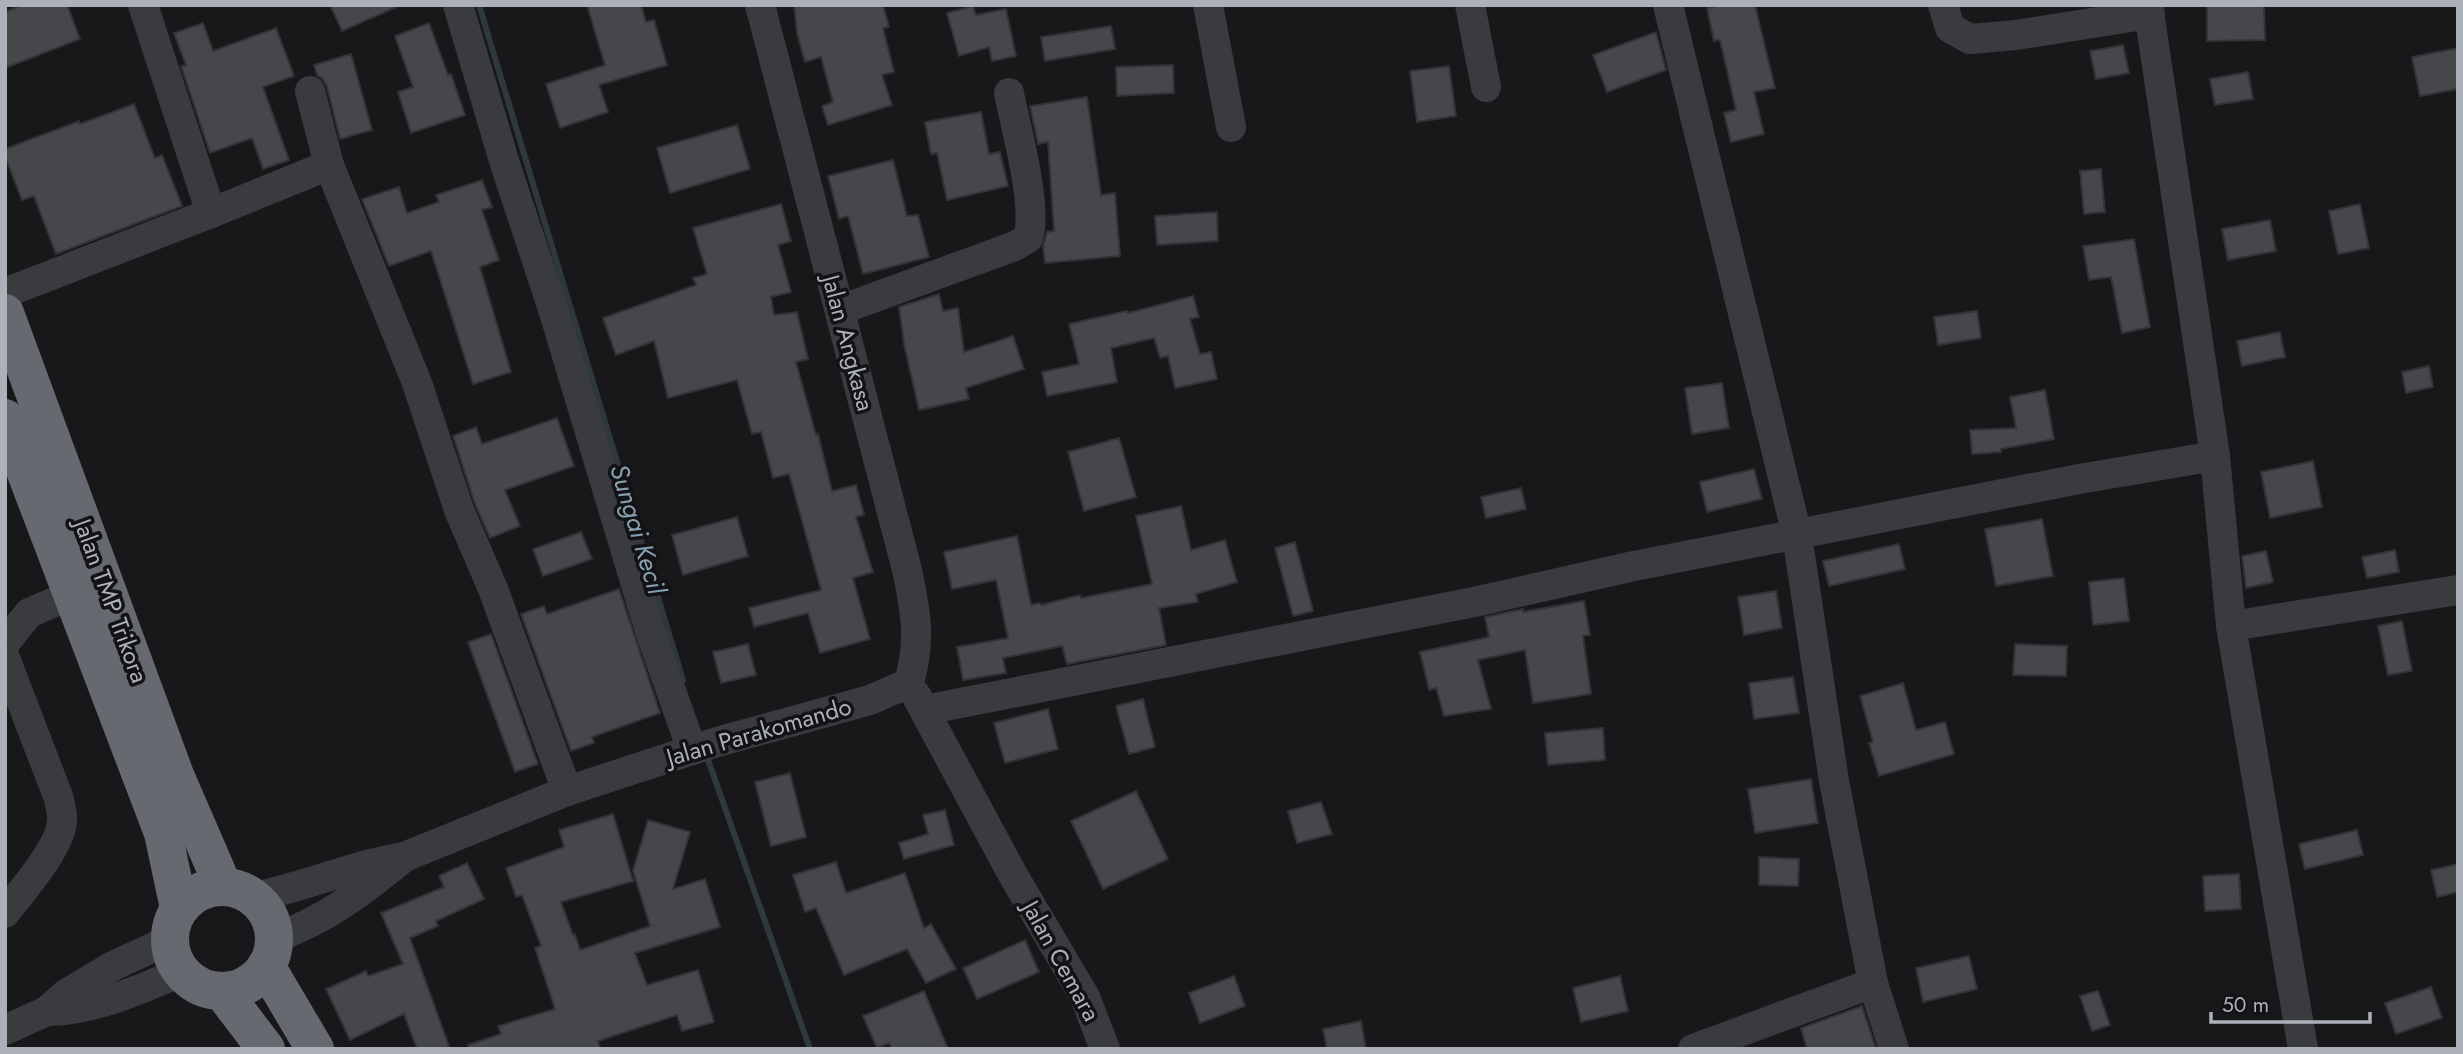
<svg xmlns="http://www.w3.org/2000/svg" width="2463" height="1054" font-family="Jost,sans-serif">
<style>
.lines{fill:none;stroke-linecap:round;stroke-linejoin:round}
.stream{stroke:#2f383d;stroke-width:6}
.building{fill:#45474a;stroke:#323336;stroke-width:2}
.minor{stroke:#3a3b3f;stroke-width:30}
.highway{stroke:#66696f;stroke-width:38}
.labels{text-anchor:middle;stroke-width:7;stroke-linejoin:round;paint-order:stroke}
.street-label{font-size:24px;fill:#acb1b9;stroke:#131315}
.water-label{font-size:26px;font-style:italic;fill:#86a0b0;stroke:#131315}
</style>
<rect width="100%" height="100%" fill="#18181a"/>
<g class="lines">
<g class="stream">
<path d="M479 5 683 680"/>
<path d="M706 754 810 1049"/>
</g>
</g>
<g class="building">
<path d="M22 5H67L80 39 5 68V12Z"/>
<path d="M330 5H401L342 31Z"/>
<path d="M587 5H641L646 22 654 20 667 65 599 85 608 112 560 128 546 84 605 65Z"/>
<path d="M794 5H883L889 27 883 28 894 72 882 75 892 105 828 125 822 106 833 102 821 57 805 62 797 33Z"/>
<path d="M1723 5H1755L1775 88 1754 92 1764 134 1731 142 1724 113 1736 110 1720 40 1714 41 1707 8Z"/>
<path d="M2207 5H2264L2265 40 2207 41Z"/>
<path d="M973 6 976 15 1006 9 1016 56 992 61 989 47 959 56 947 13Z"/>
<path d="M203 23 213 51 276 28 294 76 263 87 289 160 263 169 252 138 210 153 181 66 186 65 174 33Z"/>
<path d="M429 23 448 75 451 74 465 115 411 133 398 92 413 87 395 36Z"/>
<path d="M1111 26 1115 49 1045 61 1041 37Z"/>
<path d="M1656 32 1666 70 1607 92 1593 55Z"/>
<path d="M2123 45 2129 73 2096 79 2090 51Z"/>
<path d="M2458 48V89L2420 96 2412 57Z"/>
<path d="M351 54 372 130 340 139 327 87 323 79 317 75 314 65Z"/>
<path d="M1173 65 1174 93 1117 96 1116 67Z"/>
<path d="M1449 66 1456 116 1417 122 1410 71Z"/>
<path d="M2248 72 2253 99 2215 105 2210 79Z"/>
<path d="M1087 97 1101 195 1115 193 1120 256 1045 263 1043 246 1047 232 1054 231 1048 142 1038 144 1030 106Z"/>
<path d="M134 104 155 158 162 155 182 206 56 254 34 196 22 200 5 156V149L79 121 80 124Z"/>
<path d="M981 112 989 154 1000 152 1008 186 947 200 937 153 931 154 925 122Z"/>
<path d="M737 125 750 169 670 193 657 148Z"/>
<path d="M893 160 907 216 918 215 929 257 863 274 848 216 839 219 828 176Z"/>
<path d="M2101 169 2105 212 2084 214 2080 171Z"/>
<path d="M482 180 492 207 482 210 499 260 480 267 511 372 473 384 431 251 389 266 362 199 399 187 407 213 439 202 436 195Z"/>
<path d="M781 204 791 241 778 245 791 292 771 297 774 315 797 312 808 359 796 362 816 435 818 434 832 491 856 485 864 515 856 517 873 572 853 578 870 639 820 653 808 613 754 627 749 608 821 590 789 474 773 478 761 432 752 434 737 380 668 398 654 341 616 355 603 318 696 285 693 278 707 274 693 228Z"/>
<path d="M2360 204 2369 248 2338 254 2329 211Z"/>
<path d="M1217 212 1218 241 1157 245 1155 216Z"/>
<path d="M2270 220 2276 251 2228 260 2222 229Z"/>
<path d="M2134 239 2150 327 2122 333 2111 277 2089 280 2083 246Z"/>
<path d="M939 294 943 311 958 308 964 352 1013 336 1024 369 966 388 969 399 919 410 904 344 899 307Z"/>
<path d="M1193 296 1199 317 1190 319 1200 354 1211 352 1217 379 1175 388 1168 356 1160 358 1154 338 1111 348 1117 382 1047 396 1042 372 1079 364 1069 324 1127 311 1128 313Z"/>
<path d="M1977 311 1981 338 1938 345 1934 317Z"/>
<path d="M2280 332 2285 357 2242 366 2237 341Z"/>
<path d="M2429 366 2433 387 2406 393 2402 372Z"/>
<path d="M1722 383 1729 428 1692 434 1685 388Z"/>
<path d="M2045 390 2054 439 2001 449V452L1972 454 1970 430 2016 428 2010 397Z"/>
<path d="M557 418 574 466 505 490 520 526 490 538 475 504 453 436 476 427 482 444Z"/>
<path d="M1119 438 1136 497 1084 511 1068 452Z"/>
<path d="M2313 461 2322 507 2270 518 2261 472Z"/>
<path d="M1754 469 1762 499 1707 512 1700 482Z"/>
<path d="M1521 488 1526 509 1486 518 1481 497Z"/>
<path d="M1181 506 1191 550 1225 540 1237 582 1196 594 1198 602 1159 608 1166 645 1067 664 1062 646 1003 658 1006 673 963 680 957 647 1008 638 996 580 952 589 944 552 1017 536 1031 605 1040 603 1041 605 1080 595 1081 598 1152 584 1136 516Z"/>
<path d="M737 517 748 556 683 575 672 535Z"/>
<path d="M2042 519 2053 576 1996 586 1985 529Z"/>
<path d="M581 532 592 559 543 576 533 549Z"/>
<path d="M1295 542 1313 611 1293 616 1275 548Z"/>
<path d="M1899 544 1905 569 1829 586 1823 561Z"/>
<path d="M2395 550 2399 572 2367 578 2362 557Z"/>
<path d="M2266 551 2273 582 2246 588 2242 556Z"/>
<path d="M2124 578 2129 621 2093 625 2089 582Z"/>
<path d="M619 589 660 713 592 737 594 743 571 751 521 614 544 606 547 614Z"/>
<path d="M1776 591 1782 628 1744 635 1738 597Z"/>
<path d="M1584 601 1590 635 1583 636 1591 694 1533 703 1525 650 1478 660 1491 709 1444 716 1436 688 1429 690 1420 652 1489 637 1485 617 1523 609V612Z"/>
<path d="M2402 621 2412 671 2388 675 2378 626Z"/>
<path d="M491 634 538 764 515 772 468 642Z"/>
<path d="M748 644 756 675 721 683 713 652Z"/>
<path d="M2015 644 2067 646 2066 676 2013 675Z"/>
<path d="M1793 677 1799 713 1754 719 1749 683Z"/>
<path d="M1903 683 1916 730 1945 722 1954 754 1879 776 1869 743 1873 742 1860 696Z"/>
<path d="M1143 699 1155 747 1129 754 1116 706Z"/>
<path d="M1048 709 1058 749 1005 763 994 723Z"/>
<path d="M1603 728 1605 760 1548 765 1545 733Z"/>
<path d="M790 773 806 837 771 846 755 782Z"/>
<path d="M1811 779 1818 823 1755 833 1748 789Z"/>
<path d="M1136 791 1168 859 1103 889 1071 821Z"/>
<path d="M1321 802 1332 834 1297 843 1288 811Z"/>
<path d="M945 810 954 845 904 859 899 843 928 834 923 815Z"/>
<path d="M613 814 633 881 561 902 573 935 575 934 580 950 650 926 633 871 648 820 690 832 673 889 705 879 720 927 635 953 647 985 698 970 714 1022 682 1031 677 1015 598 1041 600 1049H469L468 1045 501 1034 498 1026 555 1009 535 948 541 946 522 895 516 897 506 868 564 847 559 830Z"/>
<path d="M2357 830 2363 855 2305 869 2299 844Z"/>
<path d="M1759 857 1799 859 1798 886 1759 885Z"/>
<path d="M836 862 846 893 905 873 924 928 931 924 956 969 926 983 907 949 844 975 816 908 805 912 793 875Z"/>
<path d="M467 863 484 899 436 921 438 926 410 938 450 1049H417L404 1014 350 1040 326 989 366 971 368 976 403 964 381 913 444 887 439 876Z"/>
<path d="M2458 864V892L2437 897 2431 870Z"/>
<path d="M2239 874 2241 909 2205 911 2203 876Z"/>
<path d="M1025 940 1039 972 977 999 963 968Z"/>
<path d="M1969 956 1977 989 1923 1002 1916 968Z"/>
<path d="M1234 976 1245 1006 1200 1023 1189 993Z"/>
<path d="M1620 976 1628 1011 1581 1022 1573 988Z"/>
<path d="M2431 987 2442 1018 2396 1034 2385 1003Z"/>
<path d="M924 991 948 1049H891L889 1043 877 1048 863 1016Z"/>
<path d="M2098 991 2110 1025 2092 1031 2080 996Z"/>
<path d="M1862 1006 1876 1049H1807L1801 1028Z"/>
<path d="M1361 1021 1366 1049H1327L1323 1029Z"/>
</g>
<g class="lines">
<g class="minor">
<path d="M458 5 505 164 552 306 650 631 692 750"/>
<path d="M760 5 907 570C916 613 921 639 909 683"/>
<path d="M1208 5 1231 127"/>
<path d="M1470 5 1486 87"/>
<path d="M1668 5 1797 535 1834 781 1873 983 1894 1049"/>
<path d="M1943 5 1950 28 1970 39 2016 35 2150 14"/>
<path d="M2148 5 2215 456 2231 626 2303 1049"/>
<path d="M310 91 329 165 417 383 459 510 493 589 567 791"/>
<path d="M211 213 329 165"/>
<path d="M5 293 211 213 143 5"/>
<path d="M840 310 1015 246 1028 238C1038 206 1016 129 1009 93"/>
<path d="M2231 626 2458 590"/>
<path d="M5 643 29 613 73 594"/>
<path d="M5 658 59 799C60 806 63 814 62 821 61 847 21 892 5 913"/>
<path d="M916 695 1013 875 1085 997 1105 1049"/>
<path d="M925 710 1474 602 1634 566 2079 479 2215 456"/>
<path d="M254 897C305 887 353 865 404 857L567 791 717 742 870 700 909 683"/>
<path d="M274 938C322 922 362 892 401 860"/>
<path d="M50 1011C95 1010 141 989 181 972"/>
<path d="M5 1030 47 1011 66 994 113 966 169 940"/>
<path d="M1693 1049 1873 983"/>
</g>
<g class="highway">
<path d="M5 313 175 775 223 886"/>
<path d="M5 418 163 833 179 908"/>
<circle cx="222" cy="939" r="52"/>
<path d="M266 966 315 1049"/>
<path d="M222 991 266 1049"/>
</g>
</g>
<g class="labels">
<g class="street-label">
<text transform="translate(848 343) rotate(75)" y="8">Jalan Angkasa</text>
<text transform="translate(111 601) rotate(70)" y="8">Jalan TMP Trikora</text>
<text transform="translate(759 732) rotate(-16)" y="8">Jalan Parakomando</text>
<text transform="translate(1061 961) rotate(61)" y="8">Jalan Cemara</text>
</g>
<g class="water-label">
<text transform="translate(638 529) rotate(73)" y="9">Sungai Kecil</text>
</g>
</g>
<rect width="2463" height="1054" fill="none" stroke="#acb1b9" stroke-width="14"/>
<path d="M2211 1012v10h159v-10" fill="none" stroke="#acb1b9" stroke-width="3.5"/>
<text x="2222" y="1012" font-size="21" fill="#acb1b9" stroke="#131315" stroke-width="5" paint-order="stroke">50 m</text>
</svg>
